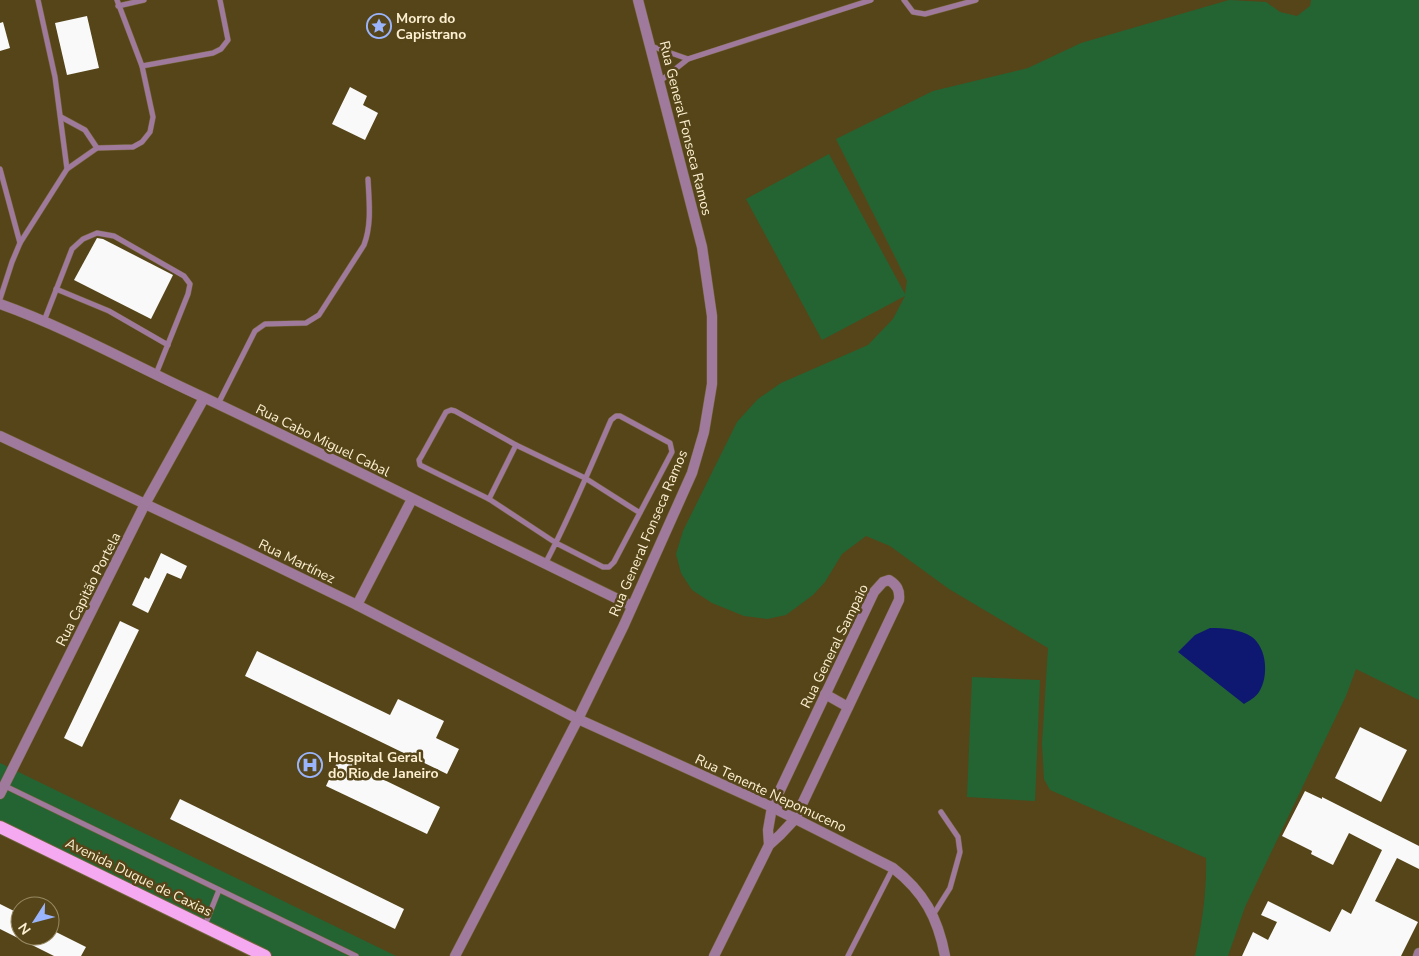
<svg xmlns="http://www.w3.org/2000/svg" width="1419" height="956" font-family="'Nunito Sans',sans-serif">
<style>
.green{fill:#246433}
.water{fill:#0f1870}
.building{fill:#f9f9f9}
.lines{fill:none;stroke-linecap:round;stroke-linejoin:round}
.service-casing{stroke:#73643a;stroke-width:6}
.minor-casing{stroke:#73643a;stroke-width:11}
.tertiary-casing{stroke:#73643a;stroke-width:11}
.primary-casing{stroke:#73643a;stroke-width:14}
.service{stroke:#9f7a9c;stroke-width:5}
.minor{stroke:#9f7a9c;stroke-width:10}
.tertiary{stroke:#9f7a9c;stroke-width:10}
.primary{stroke:#f4a9f0;stroke-width:12}
.labels{text-anchor:middle;stroke-width:5;stroke-linejoin:round;paint-order:stroke}
.poi-label{font-size:14px;font-weight:bold;fill:#fdf0d1;stroke:#554519;text-anchor:start}
.street-label{font-size:14px;fill:#fdf0d1;stroke:#554519}
</style>
<rect width="100%" height="100%" fill="#554519"/>
<g class="green">
<path d="M1229 0 1266 2 1280 12 1297 16 1310 6 1311 0H1419V700L1356 669 1346 696 1245 907 1228 956H1195C1202 924 1207 891 1206 858L1050 790 1044 779 1042 744 1048 648 949 589 890 546 866 536 842 554 825 582 813 595 786 615 767 619 744 616 712 603 692 590 681 573 676 554 683 531 737 422 758 399 781 383 868 345 893 319 905 296 822 340 746 199 829 154 905 294 907 281 836 139 933 91 1028 68 1081 43Z"/>
<path d="M972 677 1040 680 1035 801 967 797Z"/>
<path d="M0 763 396 956H356L63 815 349 956H257L0 828Z"/>
</g>
<path class="water" d="M1210 628C1224 628 1240 629 1252 637 1267 648 1269 677 1259 692 1256 697 1249 701 1244 704L1178 652 1195 635Z"/>
<g class="building">
<path d="M87 16 99 68 67 75 55 23Z"/>
<path d="M3 22 10 48 0 51V23Z"/>
<path d="M350 87 367 96 363 105 378 113 365 140 332 124Z"/>
<path d="M97 238 103 239 173 275 151 319 74 280Z"/>
<path d="M161 553 187 566 181 579 167 573 148 613 132 605 145 577 149 579Z"/>
<path d="M120 621 139 630 82 747 64 738Z"/>
<path d="M257 651 390 715 398 699 444 721 436 738 459 749 447 774 245 676Z"/>
<path d="M1360 727 1407 750 1381 802 1335 778Z"/>
<path d="M339 758 440 807 427 834 326 786Z"/>
<path d="M1305 791 1322 799V797L1419 846V869L1397 858 1375 901 1418 922 1401 956H1242L1253 932 1268 940 1277 922 1261 915 1268 901 1330 932 1342 909 1351 914 1382 850 1349 833 1333 865 1311 854 1312 851 1282 836Z"/>
<path d="M180 799 404 909 395 929 170 819Z"/>
<path d="M0 904 20 914V936H50V929L86 947 81 956H54L0 929Z"/>
</g>
<g class="lines">
<defs>
<g id="service">
<path d="M38 0 55 77 67 169"/>
<path d="M904 0 913 12 925 14 976 0"/>
<path d="M118 6 144 0"/>
<path d="M651 46 688 59"/>
<path d="M142 66 213 53 221 49 228 40 220 0"/>
<path d="M659 82 688 59 871 0"/>
<path d="M61 117 85 130 97 148"/>
<path d="M0 169 20 243"/>
<path d="M56 289 109 311 168 345"/>
<path d="M0 299 12 262 20 243 67 169 97 148 133 147 142 142 150 132 153 117 142 66 117 0"/>
<path d="M44 321 72 249 83 239 97 233 114 236 184 276 190 284 188 294 156 374"/>
<path d="M218 404 255 331 265 324 306 323 319 315 364 245C372 224 369 201 368 179"/>
<path d="M489 499 516 445"/>
<path d="M545 564C570 517 590 468 611 420L616 416H620L670 443 672 452 614 562 609 567H603L556 543 489 499 420 465 419 460 421 457 446 412 451 410 455 411 516 445 585 478 640 513"/>
<path d="M3 785 356 956"/>
<path d="M933 915 950 888 960 852 958 837 941 812"/>
<path d="M205 925 219 890"/>
<path d="M848 956 893 868"/>
</g>
<g id="minor">
<path d="M0 304C70 329 135 366 203 397 347 465 489 537 632 606"/>
<path d="M0 436 239 548 357 605 578 719 772 807 893 868C924 892 938 918 945 956"/>
<path d="M357 605 412 499"/>
<path d="M825 694 848 707"/>
<path d="M0 794 145 504 204 398"/>
<path d="M714 956 769 845 780 835 795 819 899 600C900 590 897 585 889 580L883 582 874 592 772 807 768 830 769 845"/>
<path d="M1418 956 1419 953"/>
</g>
<path id="tertiary" d="M455 956 578 719 624 625 692 473 704 432 712 384V316L702 247 638 0"/>
<path id="primary" d="M0 827 265 956"/>
</defs>
<use href="#service" class="service-casing"/>
<use href="#minor" class="minor-casing"/>
<use href="#tertiary" class="tertiary-casing"/>
<use href="#primary" class="primary-casing"/>
<use href="#service" class="service"/>
<use href="#minor" class="minor"/>
<use href="#tertiary" class="tertiary"/>
<use href="#primary" class="primary"/>
</g>
<defs>
<symbol id="sight-ring" viewBox="-11 -11 22 22"><circle r="9.5" fill="#554519" stroke="#9bb5fd" stroke-width="1.5"/><path d="M0-6L1.8-2.2L6-1.7L2.9 1.2L3.7 5.4L0 3.3L-3.7 5.4L-2.9 1.2L-6-1.7L-1.8-2.2Z" fill="#9bb5fd"/></symbol>
<symbol id="hospital-ring" viewBox="-11 -11 22 22"><circle r="9.5" fill="#554519" stroke="#9bb5fd" stroke-width="1.5"/><path d="M-5-5h3v3.5h4V-5h3V5h-3V1.5h-4V5h-3Z" fill="#9bb5fd"/></symbol>
</defs>
<g fill-rule="evenodd">
<use href="#sight-ring" x="365" y="12" width="28" height="28"/>
<use href="#hospital-ring" x="296" y="751" width="28" height="28"/>
</g>
<g class="labels">
<g class="poi-label">
<text x="396" y="23">Morro do<tspan x="396" dy="16">Capistrano</tspan></text>
<text x="328" y="762">Hospital Geral<tspan x="328" dy="16">do Rio de Janeiro</tspan></text>
</g>
<g class="street-label">
<text transform="translate(686 128) rotate(76)" y="5">Rua General Fonseca Ramos</text>
<text transform="translate(323 440) rotate(26)" y="5">Rua Cabo Miguel Cabal</text>
<text transform="translate(648 533) rotate(-67)" y="5">Rua General Fonseca Ramos</text>
<text transform="translate(297 561) rotate(26)" y="5">Rua Martínez</text>
<text transform="translate(88 589) rotate(-63)" y="5">Rua Capitão Portela</text>
<text transform="translate(834 646) rotate(-64)" y="5">Rua General Sampaio</text>
<text transform="translate(771 793) rotate(25)" y="5">Rua Tenente Nepomuceno</text>
<text transform="translate(139 877) rotate(26)" y="5">Avenida Duque de Caxias</text>
</g>
</g>
<g transform="translate(35 921) rotate(234)"><circle r="24" fill="#554519" stroke="#988963"/>
<path d="M0-4L9 19L0 12L-9 19Z" fill="#9bb5fd"/>
<text y="-8" font-size="14" font-weight="bold" text-anchor="middle" fill="#fdf0d1">N</text>
</g>
</svg>
